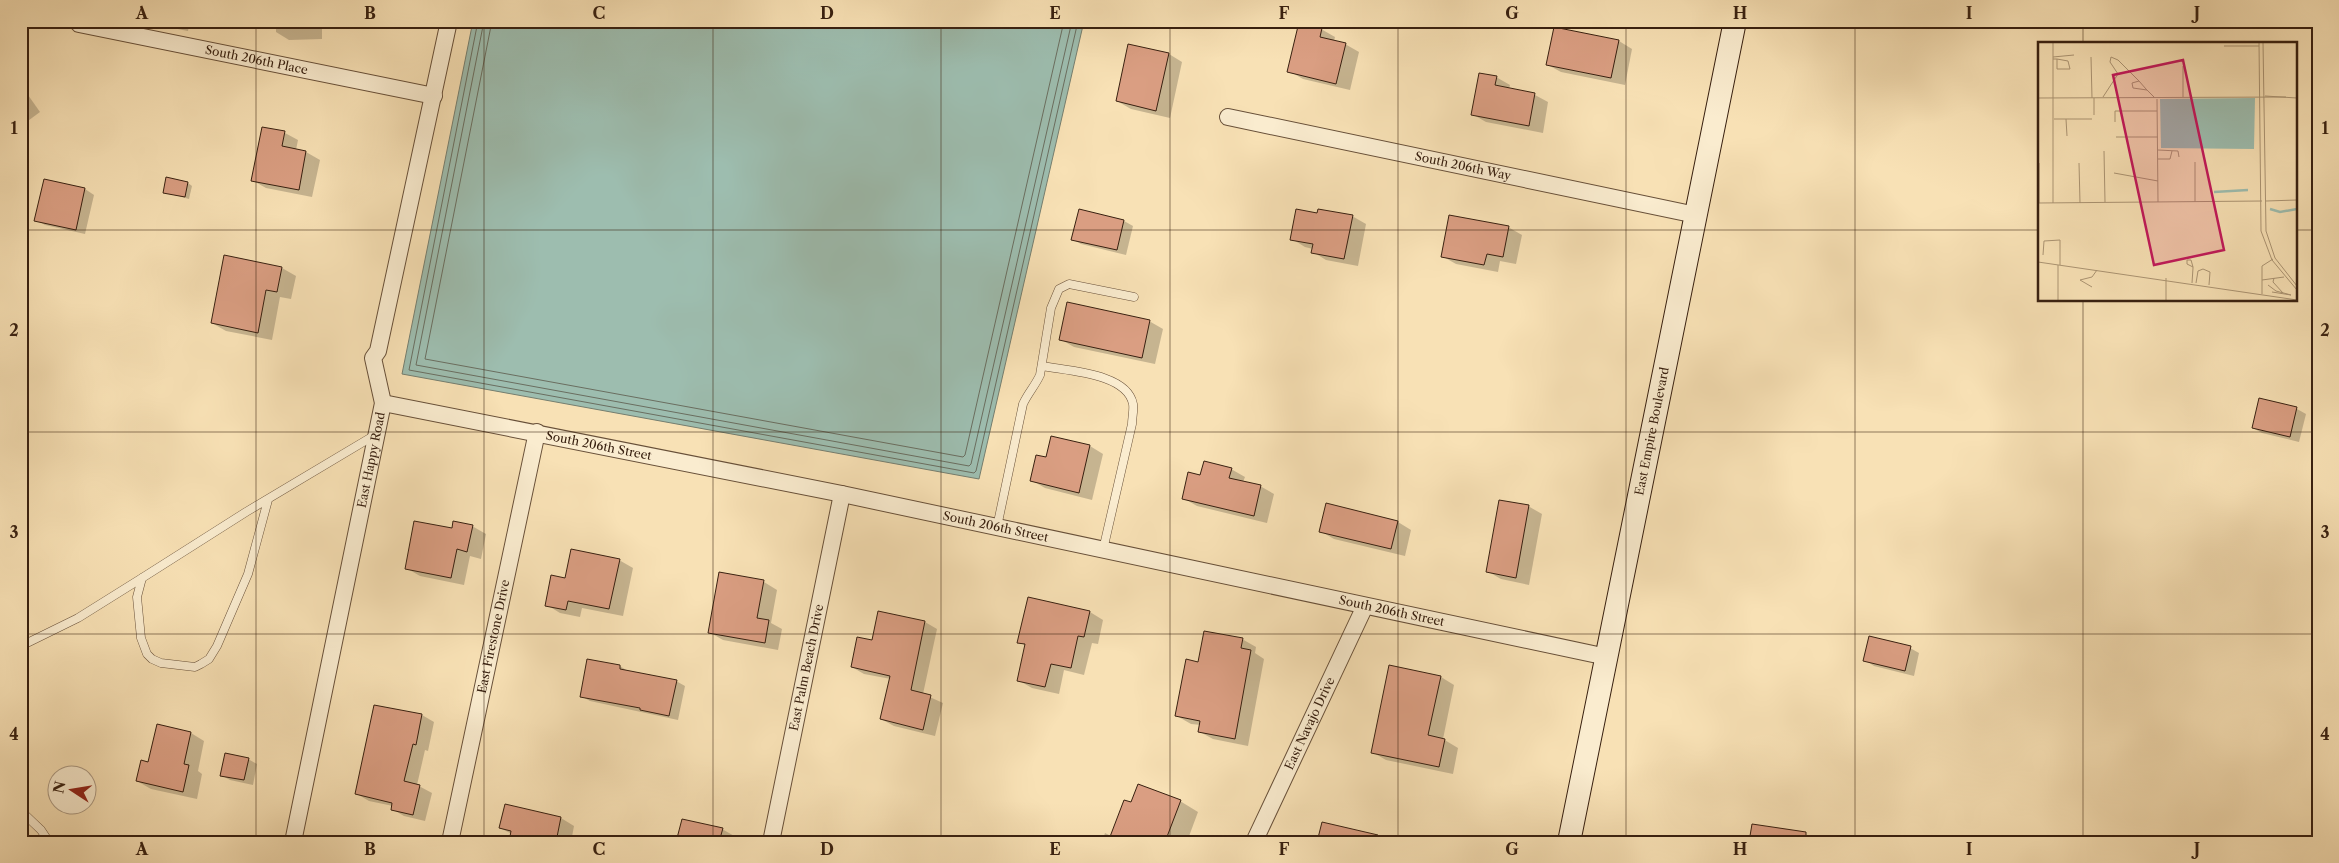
<svg xmlns="http://www.w3.org/2000/svg" width="2339" height="863" font-family="'Libre Caslon Text',serif">
<style>
.water{fill:#9dbdaf;stroke:#757e6f}
.shadow{fill:#0003}
.lines{fill:none;stroke-linecap:round;stroke-linejoin:round}
.shore{stroke:#6a6e60;stroke-width:1}
.building{fill:#da9e82;stroke:#382010}
.service-casing{stroke:#685039;stroke-width:9}
.minor-casing{stroke:#685039;stroke-width:18}
.secondary-casing{stroke:#382010;stroke-width:24}
.service{stroke:#faeccf;stroke-width:8}
.minor{stroke:#faeccf;stroke-width:16}
.secondary{stroke:#faeccf;stroke-width:22}
.grid{fill:none;stroke:#382010;stroke-width:1;stroke-opacity:0.55}
.labels{text-anchor:middle;stroke-width:5;stroke-linejoin:round;paint-order:stroke}
.street-label{font-size:12px;fill:#382010;stroke:#faeccf}
.inset-river{fill:none;stroke:#9dbdaf;stroke-width:2.5}
.inset-road{fill:none;stroke:#ab9473;stroke-width:1}
.view{fill:#c2185b;fill-opacity:0.15;stroke:#c2185b;stroke-width:2.5}
.inset-edge{fill:none;stroke:#382010;stroke-width:2.5}
.neatline{fill:none;stroke:#382010;stroke-width:2}
.grid-label{font-size:16px;text-anchor:middle;font-weight:bold;fill:#382010}
</style>
<rect width="100%" height="100%" fill="#f8e1b5"/>
<filter id="stains"><feTurbulence type="fractalNoise" baseFrequency=".004" numOctaves="4"/><feColorMatrix values="0 0 0 0 .2 0 0 0 0 .09 0 0 0 0 .02 0 0 0 .5 -.17"/></filter>
<radialGradient id="worn" r=".72"><stop offset=".6" stop-color="#630" stop-opacity="0"/><stop offset="1" stop-color="#630" stop-opacity=".3"/></radialGradient>
<path class="water" d="M473 21H1084L979 479 402 374Z"/>
<g class="shadow">
<path d="M147 21H190L188 31 152 24Z"/>
<path d="M276 21H322V39L289 40 276 32Z"/>
<path d="M1321 29 1335 37 1334 41 1345 44 1359 52 1350 90 1303 79 1289 71Z"/>
<path d="M1619 41 1632 49 1625 85 1561 72 1548 65Z"/>
<path d="M1169 54 1182 62 1170 118 1131 109 1117 101Z"/>
<path d="M1496 77 1510 85 1509 89 1535 95 1548 102 1543 133 1486 122 1472 114Z"/>
<path d="M21 85 40 112 21 126Z"/>
<path d="M285 133 298 140 296 150 306 152 320 160 312 197 266 188 252 180Z"/>
<path d="M45 180 85 189 94 195 85 234 45 225 36 220Z"/>
<path d="M188 183 192 186 189 199 164 192Z"/>
<path d="M1318 214 1352 216 1366 224 1358 266 1326 260 1313 252V249L1305 247 1292 239Z"/>
<path d="M1124 221 1133 226 1126 255 1081 244 1072 239Z"/>
<path d="M1508 227 1522 235 1516 264 1500 261 1498 272 1456 264 1442 256Z"/>
<path d="M225 256 282 268 296 276 291 299 280 297 272 340 226 331 212 323Z"/>
<path d="M1149 321 1163 329 1155 364 1074 347 1060 339Z"/>
<path d="M2260 400 2297 409 2306 414 2299 442 2262 433 2253 428Z"/>
<path d="M1090 446 1103 454 1092 500 1045 488 1031 480 1047 459Z"/>
<path d="M1231 469 1245 477 1243 482 1260 486 1274 494 1267 523 1197 506 1183 498 1201 477Z"/>
<path d="M1528 506 1542 514 1529 585 1501 579 1487 571Z"/>
<path d="M1398 522 1411 530 1405 556 1334 539 1320 531Z"/>
<path d="M472 526 486 534 481 559 470 556 464 585 420 576 406 568 453 530Z"/>
<path d="M619 560 633 568 623 616 582 608 580 617 560 613 547 605 566 580Z"/>
<path d="M720 573 764 582 777 590 771 623 782 629 778 650 723 640 709 632Z"/>
<path d="M1029 598 1090 612 1103 620 1098 644 1092 643 1084 675 1064 670 1059 694 1032 688 1018 680 1026 646 1019 642Z"/>
<path d="M925 622 937 629 923 694 943 703 935 736 894 726 881 719 891 679 864 674 852 667 873 641Z"/>
<path d="M1242 639 1256 647 1255 653 1264 659 1248 746 1213 739 1200 732 1201 725 1191 724 1177 716 1199 663Z"/>
<path d="M1910 648 1919 653 1914 676 1874 666 1865 660Z"/>
<path d="M620 666 629 672 676 681 685 686 678 720 590 701 581 696Z"/>
<path d="M1441 677 1454 685 1443 739 1458 748 1453 774 1386 760 1372 752Z"/>
<path d="M375 707 422 715 434 722 428 751 425 750 417 785 432 793 425 821 404 816 392 809 393 806 369 801 357 794Z"/>
<path d="M158 726 191 733 204 741 198 771 202 774 197 799 151 789 137 781 149 763Z"/>
<path d="M248 759 257 764 253 785 230 780 221 775Z"/>
<path d="M1180 801 1198 812 1188 839 1193 842H1102L1105 833 1111 836 1132 804Z"/>
<path d="M506 805 561 818 574 826 571 842H510L512 834 500 828Z"/>
<path d="M722 829 736 837 735 842H678Z"/>
<path d="M1800 832 1814 842H1750Z"/>
</g>
<g class="lines">
<g class="shore">
<path d="M478 21 409 370 974 473 976 471 1078 21"/>
<path d="M484 21 416 365 969 466 971 464 1072 21"/>
<path d="M492 21 425 359 963 457 965 455 1064 21"/>
</g>
</g>
<g class="building">
<path d="M1299 22 1322 28 1320 37 1346 43 1336 84 1287 72Z"/>
<path d="M1554 27 1619 40 1611 78 1546 65Z"/>
<path d="M1128 44 1169 53 1156 111 1116 101Z"/>
<path d="M1479 73 1497 76 1495 85 1535 93 1529 126 1471 115Z"/>
<path d="M262 127 285 131 282 146 306 151 299 190 251 181Z"/>
<path d="M166 177 188 182 185 197 163 193Z"/>
<path d="M44 179 85 188 76 230 34 221Z"/>
<path d="M1079 209 1124 220 1117 250 1071 240Z"/>
<path d="M1296 209 1317 213 1318 209 1353 215 1344 259 1311 253 1313 244 1290 240Z"/>
<path d="M1449 215 1509 226 1503 257 1487 254 1484 265 1441 257Z"/>
<path d="M224 255 282 267 277 292 266 290 258 333 211 323Z"/>
<path d="M1067 302 1150 320 1142 358 1059 340Z"/>
<path d="M2259 398 2297 407 2290 437 2252 428Z"/>
<path d="M1051 436 1090 445 1079 493 1030 481 1036 455 1046 457Z"/>
<path d="M1204 461 1232 468 1229 478 1261 485 1254 516 1182 499 1188 472 1200 475Z"/>
<path d="M1499 500 1529 505 1516 578 1486 572Z"/>
<path d="M1326 503 1398 521 1391 549 1319 532Z"/>
<path d="M414 521 452 528 453 521 473 525 467 552 457 549 451 578 405 569Z"/>
<path d="M571 549 620 559 609 609 568 601 566 610 545 606 551 575 565 578Z"/>
<path d="M719 572 764 580 757 618 769 620 765 643 708 633Z"/>
<path d="M1028 597 1090 611 1084 637 1078 636 1071 668 1051 664 1045 687 1017 681 1025 644 1017 643Z"/>
<path d="M878 611 925 621 911 690 931 695 923 730 880 719 890 676 851 667 857 637 872 640Z"/>
<path d="M1204 631 1243 638 1241 648 1251 650 1235 739 1198 732 1200 721 1175 716 1186 659 1198 662Z"/>
<path d="M1869 636 1911 646 1905 671 1863 661Z"/>
<path d="M587 659 620 665V669L677 680 669 716 640 710V708L580 697Z"/>
<path d="M1389 665 1441 676 1428 735 1445 739 1439 767 1371 753Z"/>
<path d="M374 705 422 714 416 745 413 744 404 781 420 785 413 815 391 810 392 803 355 794Z"/>
<path d="M157 724 191 732 184 764 189 765 183 792 136 781 141 760 148 762Z"/>
<path d="M225 753 249 758 244 780 220 776Z"/>
<path d="M1138 784 1181 800 1165 842H1108L1124 800 1131 802Z"/>
<path d="M505 804 561 817 556 842H509L511 831 499 828Z"/>
<path d="M682 819 723 828 719 842H676Z"/>
<path d="M1322 822 1378 835 1377 842H1317Z"/>
<path d="M1752 824 1806 832V842H1749Z"/>
</g>
<g class="lines">
<defs>
<g id="service">
<path d="M1042 366C1067 371 1127 373 1133 404 1134 410 1132 418 1132 424L1103 550"/>
<path d="M268 500 248 574 217 646 209 659 201 664 195 667 161 663 152 659 147 654 141 638 137 597 142 578 246 512 375 435"/>
<path d="M997 527 1023 404C1028 393 1035 386 1040 375L1051 308 1059 289 1069 284 1134 297"/>
<path d="M21 646 78 618 142 578"/>
<path d="M21 811 41 830 49 842"/>
</g>
<g id="minor">
<path id="s1" d="M79 24 434 96"/>
<path id="s2" d="M1228 117 1696 215"/>
<path id="s3" d="M383 403 842 494 1607 657"/>
<path id="s4" d="M293 842 383 403 373 358 378 351 449 21"/>
<path id="s5" d="M450 842 537 432"/>
<path id="s6" d="M771 842 842 494"/>
<path id="s7" d="M1254 842 1365 606"/>
</g>
<g id="secondary">
<path id="s8" d="M1569 842 1735 21"/>
</g>
</defs>
<use href="#service" class="service-casing"/>
<use href="#minor" class="minor-casing"/>
<use href="#secondary" class="secondary-casing"/>
<use href="#service" class="service"/>
<use href="#minor" class="minor"/>
<use href="#secondary" class="secondary"/>
</g>
<path class="grid" d="M256 21V842M484 21V842M713 21V842M941 21V842M1170 21V842M1398 21V842M1626 21V842M1855 21V842M2083 21V44M21 230H2039M2295 230H2318M2083 300V842M21 432H2318M21 634H2318"/>
<g class="labels">
<g class="street-label">
<text dy="4" stroke="none"><textPath href="#s1" startOffset="181">South 206th Place</textPath></text>
<text dy="4" stroke="none"><textPath href="#s2" startOffset="240">South 206th Way</textPath></text>
<text dy="4" stroke="none"><textPath href="#s8" startOffset="419">East Empire Boulevard</textPath></text>
<text dy="4" stroke="none"><textPath href="#s3" startOffset="220">South 206th Street</textPath></text>
<text dy="4" stroke="none"><textPath href="#s4" startOffset="390">East Happy Road</textPath></text>
<text dy="4" stroke="none"><textPath href="#s3" startOffset="625">South 206th Street</textPath></text>
<text dy="4" stroke="none"><textPath href="#s3" startOffset="1030">South 206th Street</textPath></text>
<text dy="4" stroke="none"><textPath href="#s5" startOffset="210">East Firestone Drive</textPath></text>
<text dy="4" stroke="none"><textPath href="#s6" startOffset="178">East Palm Beach Drive</textPath></text>
<text dy="4" stroke="none"><textPath href="#s7" startOffset="131">East Navajo Drive</textPath></text>
</g>
</g>
<g transform="translate(2038 42)">
<rect width="259" height="259" fill="#f8e1b5"/>
<path d="M217 56 216 107 123 106 122 57Z" fill="#9dbdaf"/>
<path class="inset-river" d="M176 150 210 148M232 167 242 170 259 167"/>
<path class="inset-road" d="M90 0H119M221 0 223 189 234 218 259 248M225 0 228 189 237 216 259 244M186 4H221M15 15 36 13M53 15 54 56M15 17H19V27H32L30 19 19 17M145 24V55M109 48 95 46 94 41 101 39 108 47 117 56M227 54 259 56M65 55 80 32 72 20 73 15 80 18 101 39M0 56 248 55M56 56V73M119 57 120 160M16 77H54M28 77 29 94M77 80V69H119M78 95H120M120 108 140 109 141 115M66 109 67 160M120 117H132L134 109M157 120V160M41 121 42 161M76 131 120 139M228 159 259 158M0 161 224 159M1 161V121M15 161V0M5 213 6 199 22 198V223M0 220 259 258M236 236 235 240 245 251M224 238 246 235M154 241 155 226V225L153 218H149V222L155 225M158 241 160 229 165 227 172 230 171 243M230 243 238 249 253 253 234 250M54 245 42 238 54 235 59 228M224 252V224L235 217M20 258V223M128 258V236"/>
<path class="view" d="M145 18 186 208 116 223 75 33Z"/>
<rect width="259" height="259" class="inset-edge"/>
</g>
<rect width="2339" height="863" fill="none" stroke="#f8e1b5" stroke-width="55"/>
<g transform="translate(72 790) rotate(282)"><circle r="24" fill="#faeccf" stroke="#ac9a83"/>
<path d="M0-4L9 19L0 12L-9 19Z" fill="#8f2418"/>
<text y="-8" font-size="14" font-weight="bold" text-anchor="middle" fill="#382010">N</text>
</g>
<rect x="28" y="28" width="2284" height="808" class="neatline"/>
<g class="grid-label">
<text x="142" y="19">A</text>
<text x="370" y="19">B</text>
<text x="599" y="19">C</text>
<text x="827" y="19">D</text>
<text x="1055" y="19">E</text>
<text x="1284" y="19">F</text>
<text x="1512" y="19">G</text>
<text x="1740" y="19">H</text>
<text x="1969" y="19">I</text>
<text x="2197" y="19">J</text>
<text x="14" y="134">1</text>
<text x="2325" y="134">1</text>
<text x="14" y="336">2</text>
<text x="2325" y="336">2</text>
<text x="14" y="538">3</text>
<text x="2325" y="538">3</text>
<text x="14" y="740">4</text>
<text x="2325" y="740">4</text>
<text x="142" y="855">A</text>
<text x="370" y="855">B</text>
<text x="599" y="855">C</text>
<text x="827" y="855">D</text>
<text x="1055" y="855">E</text>
<text x="1284" y="855">F</text>
<text x="1512" y="855">G</text>
<text x="1740" y="855">H</text>
<text x="1969" y="855">I</text>
<text x="2197" y="855">J</text>
</g>
<rect width="100%" height="100%" filter="url(#stains)"/>
<rect width="100%" height="100%" fill="url(#worn)"/>
</svg>
